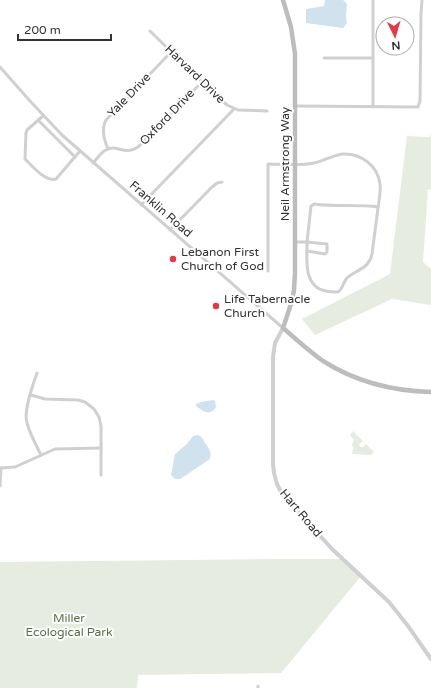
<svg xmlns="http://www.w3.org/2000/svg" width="431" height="688" font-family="'Varela Round',sans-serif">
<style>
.green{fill:#e6ecdf}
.water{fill:#cfe2ee}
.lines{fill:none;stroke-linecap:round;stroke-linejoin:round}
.minor{stroke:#d0d0d0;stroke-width:3}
.tertiary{stroke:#d0d0d0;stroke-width:4}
.secondary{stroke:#bdbdbd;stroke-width:4.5}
.poi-dot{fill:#e63946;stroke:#fff;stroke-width:1.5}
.labels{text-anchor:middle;stroke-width:4;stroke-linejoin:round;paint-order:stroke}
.street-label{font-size:12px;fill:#333;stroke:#fff}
.poi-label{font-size:12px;fill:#333;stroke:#fff;text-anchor:start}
.park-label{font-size:12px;fill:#56703f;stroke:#fff}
</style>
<rect width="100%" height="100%" fill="#fff"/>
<g class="green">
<path d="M431 133V190L428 189 423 262 431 269V305L392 299 315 335 302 319 390 274 407 136 430 137Z"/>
<path d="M353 431 363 441 359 444 360 447H363L366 444 374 452 371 455 352 454 353 447 352 445 354 440 350 435Z"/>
<path d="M271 559H341L361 576 281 673 138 675 137 688H0V562Z"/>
</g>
<g class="water">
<path d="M325 0H343L347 4 346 17 347 23 343 28 306 23V9L324 6Z"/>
<path d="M213 400 215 401 216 407C210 417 203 411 196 406V404L201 402Z"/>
<path d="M198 435C203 438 203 439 205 443 209 449 212 451 210 459L180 479H175L171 475 175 454 187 444 193 436Z"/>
</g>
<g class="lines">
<g class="minor">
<path d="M373 0V106"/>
<path d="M150 31 213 93 227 105 238 110 267 111"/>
<path d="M324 58H373"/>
<path d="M0 67 30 101 62 135 283 328"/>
<path d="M295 106 418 107 420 101 421 14 422 0"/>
<path d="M43 116 27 130 26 133 25 159 27 161C34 168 46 182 56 179L80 151"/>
<path d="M38 120 75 157"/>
<path d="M108 149C104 139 101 130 106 120L171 52"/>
<path d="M93 163C97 159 100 154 104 151 116 142 124 157 138 147L202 82"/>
<path d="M141 205 234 109"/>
<path d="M170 230 211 188 217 183 222 182"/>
<path d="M307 251 325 254 327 252V244L307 242 311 206 314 204C335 207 357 204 378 207"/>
<path d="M268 271V164C283 164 299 166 314 163 324 161 333 155 343 154 361 153 378 166 380 184 381 192 379 200 378 208 376 224 374 239 372 254 369 269 357 269 347 278 343 282 343 289 338 292 334 292 330 292 326 291 303 287 307 259 307 242H295"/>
<path d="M37 373C33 385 23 411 27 423 30 434 36 445 41 455"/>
<path d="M31 395 45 399 78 400 85 402 94 409 99 417 101 426V475"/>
<path d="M0 468 15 467 55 449 101 448"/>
<path d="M0 486 1 468"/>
<path d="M258 686V688"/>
</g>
<path class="tertiary" d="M283 328 275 343 273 357V464L274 473 277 484 282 494 332 549 389 602 408 626 431 659"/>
<path class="secondary" d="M283 0 291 27 295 54V273L294 290 292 301 283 328C296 339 309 351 323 361 356 382 393 391 431 392"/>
</g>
<g class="poi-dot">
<circle cx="173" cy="259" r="4"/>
<circle cx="216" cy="306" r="4"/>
</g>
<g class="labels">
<g class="street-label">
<text transform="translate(195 74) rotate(44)" y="4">Harvard Drive</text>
<text transform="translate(129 95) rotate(-46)" y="4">Yale Drive</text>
<text transform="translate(167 117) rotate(-46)" y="4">Oxford Drive</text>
<text transform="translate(285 164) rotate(-90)" y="4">Neil Armstrong Way</text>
<text transform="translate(161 209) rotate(41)" y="4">Franklin Road</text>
<text transform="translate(301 513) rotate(50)" y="4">Hart Road</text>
</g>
<g class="poi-label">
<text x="181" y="256">Lebanon First<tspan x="181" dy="14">Church of God</tspan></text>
<text x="224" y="303">Life Tabernacle<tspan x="224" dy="14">Church</tspan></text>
</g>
<g class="park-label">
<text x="69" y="622">Miller<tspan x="69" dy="14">Ecological Park</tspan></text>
</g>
</g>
<g transform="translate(395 36) rotate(175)"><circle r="19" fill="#ffffff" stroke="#adadad"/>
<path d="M0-3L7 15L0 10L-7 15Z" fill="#e63946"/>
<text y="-6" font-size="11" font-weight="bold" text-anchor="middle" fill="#333333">N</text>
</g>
<path d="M18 34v6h93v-6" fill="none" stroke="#333333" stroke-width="2"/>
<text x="24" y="34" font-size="12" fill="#333333" stroke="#ffffff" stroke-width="3" paint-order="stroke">200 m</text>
</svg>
